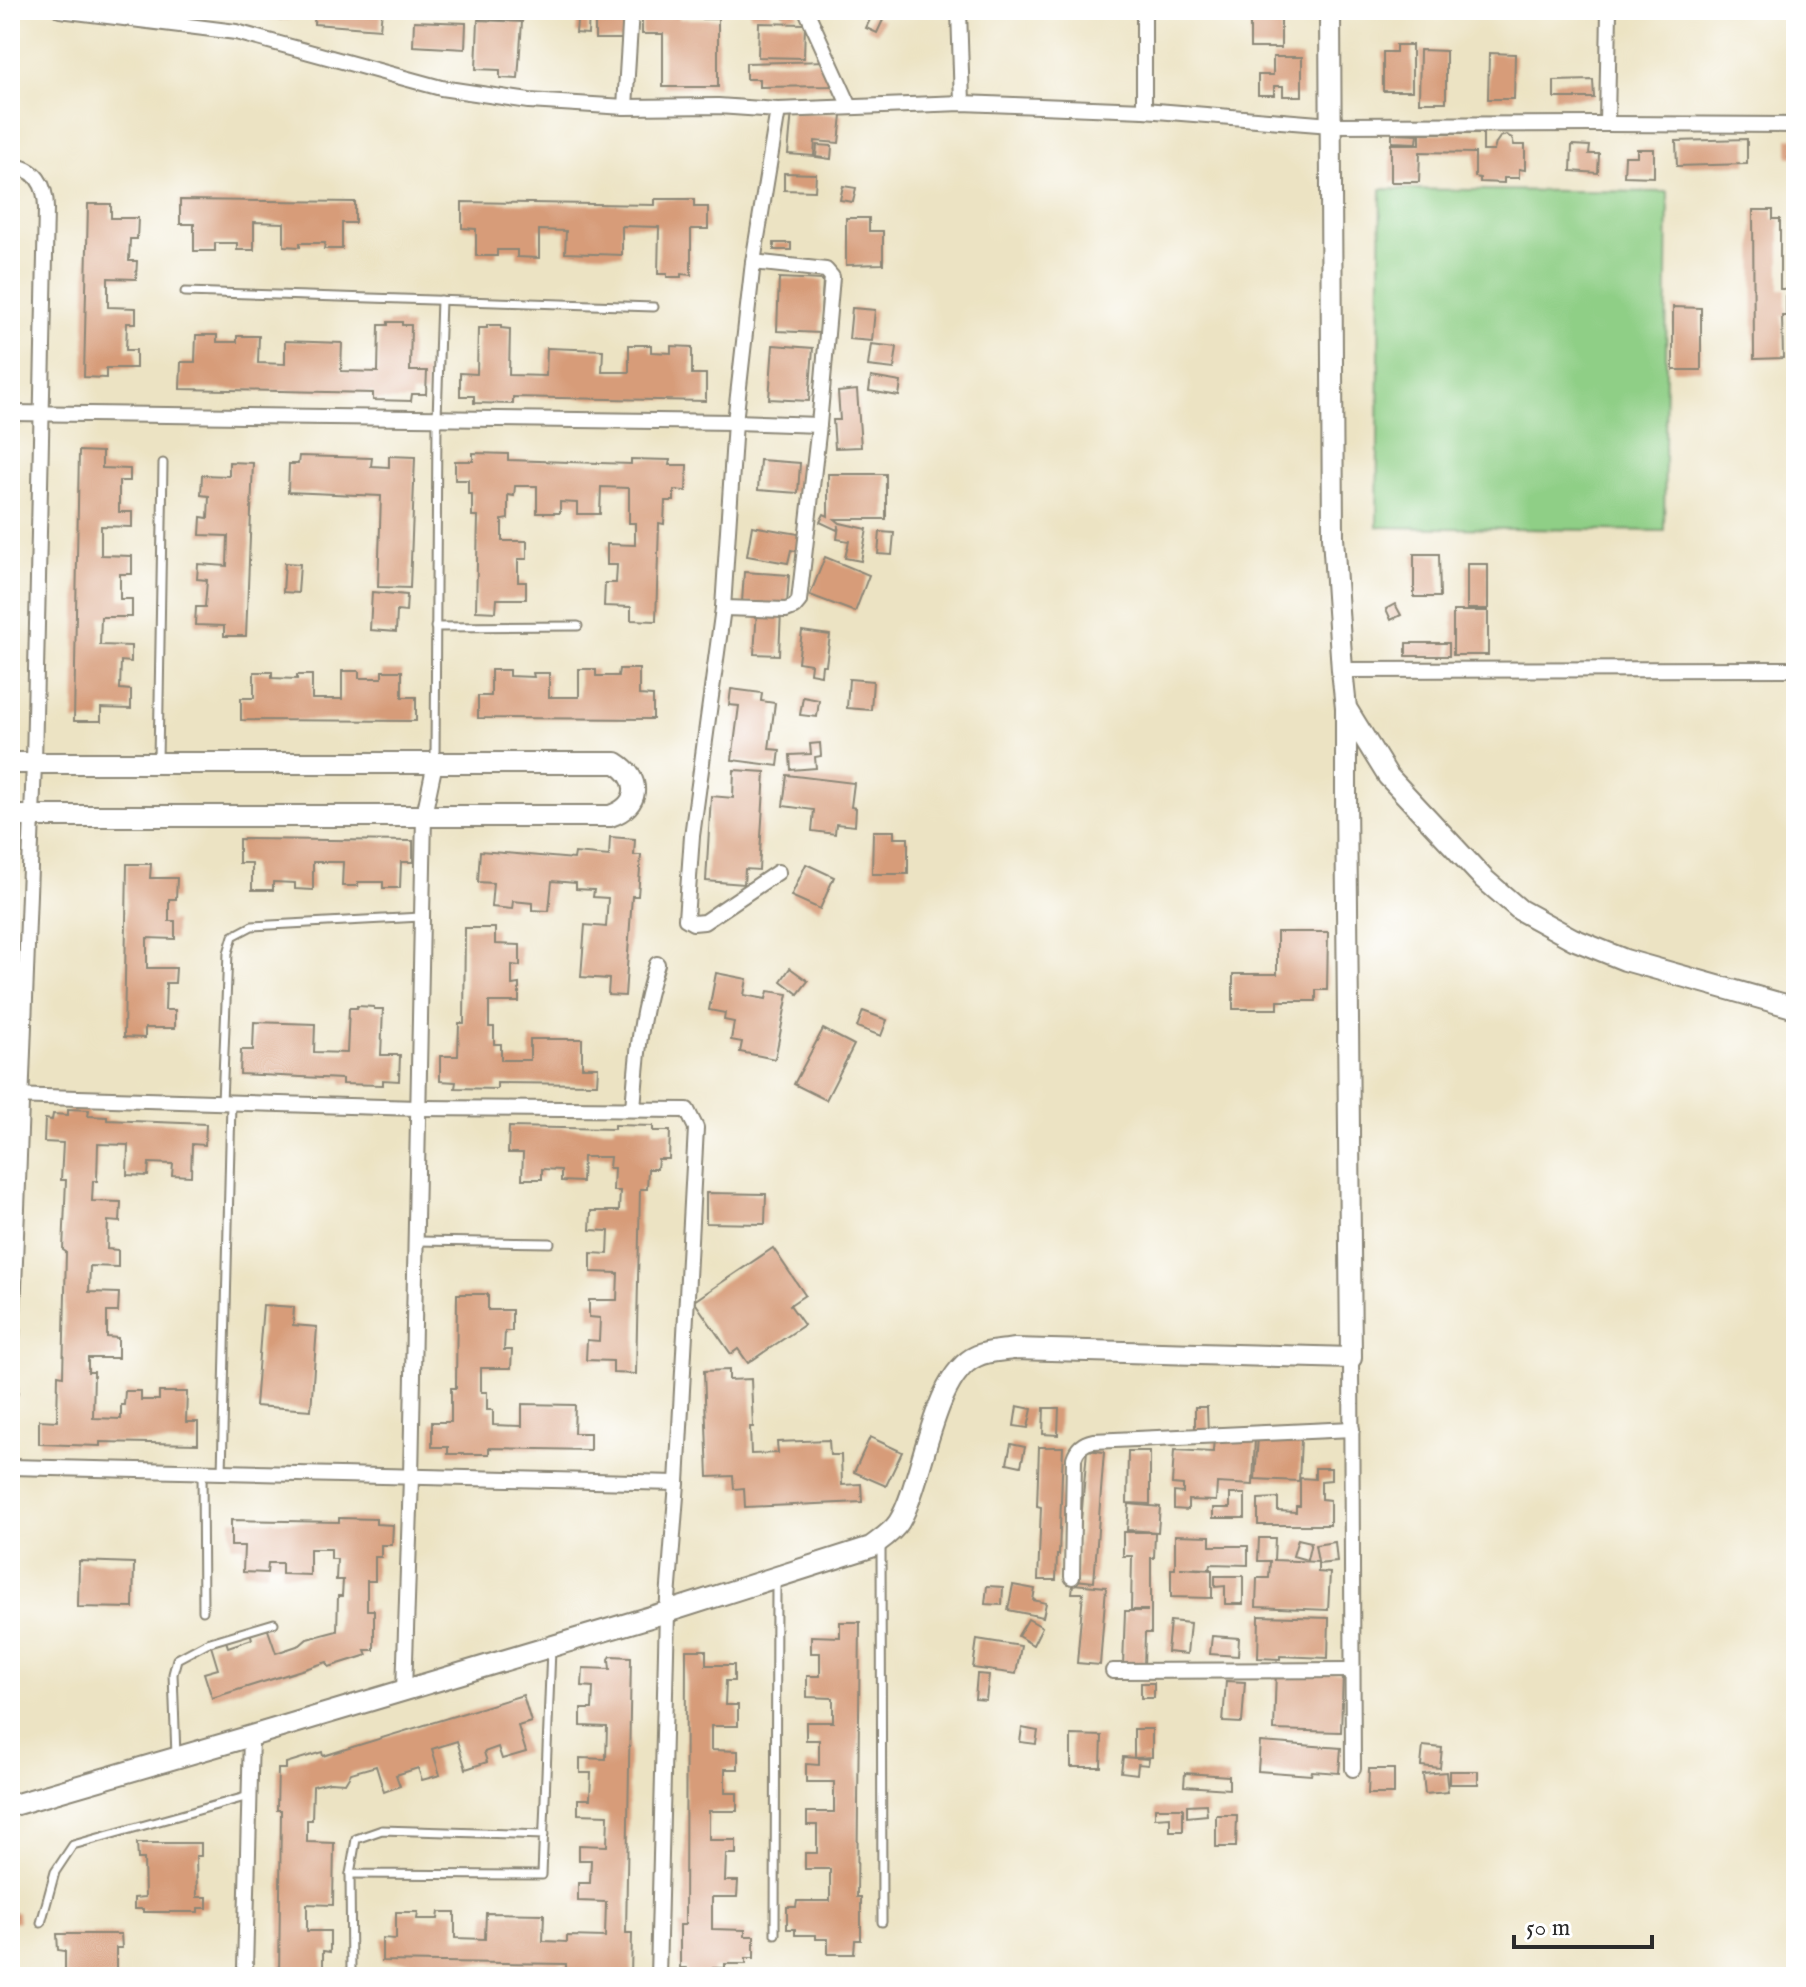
<svg xmlns="http://www.w3.org/2000/svg" width="1806" height="1987" font-family="'IM FELL English',serif">
<style>
.green{fill:#8fcf86;stroke:#5d7d58;stroke-width:2}
.building{fill:#d79c79}
.lines{fill:none;stroke-linecap:round;stroke-linejoin:round}
.lane-casing{stroke:#8c8777;stroke-width:11}
.street-casing{stroke:#8c8777;stroke-width:18}
.secondary-casing{stroke:#8c8777;stroke-width:24}
.lane{stroke:#fff;stroke-width:7}
.street{stroke:#fff;stroke-width:14}
.secondary{stroke:#fff;stroke-width:20}
</style>
<rect width="100%" height="100%" fill="#fff"/>
<filter id="ink" filterUnits="userSpaceOnUse"><feTurbulence type="fractalNoise" baseFrequency=".0125" numOctaves="2"/><feDisplacementMap in="SourceGraphic" scale="16" xChannelSelector="R" yChannelSelector="G"/><feConvolveMatrix kernelMatrix="1 2 1 2 8 2 1 2 1" color-interpolation-filters="sRGB"/></filter>
<filter id="wash" filterUnits="userSpaceOnUse"><feTurbulence type="fractalNoise" baseFrequency=".006" numOctaves="4" result="noise"/><feDisplacementMap in="SourceGraphic" scale="32" xChannelSelector="R" yChannelSelector="G"/><feGaussianBlur stdDeviation="1.8" result="paint"/><feColorMatrix in="noise" values="0 0 0 0 0 0 0 0 0 0 0 0 0 0 0 0 0 1.4 0 .05"/><feComposite in="paint" operator="in"/></filter>
<g filter="url(#wash)">
<rect width="100%" height="100%" fill="#ece3c3"/>
<path class="green" d="M1381 189 1668 192 1664 531 1377 527Z"/>
<g id="blocks">
<g class="building">
<path d="M215 10H302L301 17 290 16 289 20 214 14Z"/>
<path d="M315 10H382L380 29 314 24Z"/>
<path d="M479 10H523V20L479 18Z"/>
<path d="M578 10H589L588 34 576 33Z"/>
<rect x="595" y="10" width="32" height="29"/>
<path d="M645 10H679V19H718V87H663V34H642V19L674 18 645 17Z"/>
<path d="M750 10H771V17L750 16Z"/>
<path d="M782 10H797L798 15 784 18Z"/>
<rect x="1250" y="10" width="31" height="38"/>
<path d="M872 15 883 20 877 33 866 28Z"/>
<path d="M478 20 522 22 518 79 500 78V70L476 69Z"/>
<path d="M414 21 466 23 465 49 413 46Z"/>
<path d="M759 23 805 24 804 58 758 57Z"/>
<path d="M1396 45H1412V91H1383V52H1396Z"/>
<path d="M1420 50 1446 51V102H1419Z"/>
<path d="M1489 53 1515 54 1514 99H1488Z"/>
<path d="M10 54H14L13 90H10Z"/>
<path d="M1273 57H1302V96H1283V86H1274V95H1258V75H1273Z"/>
<path d="M830 61 831 86 759 87V79H746V63Z"/>
<path d="M1593 80 1594 98H1554V81Z"/>
<path d="M792 111 842 115 839 143 815 141 814 156 788 154Z"/>
<path d="M1392 133 1418 134 1417 143 1392 142Z"/>
<path d="M1420 133H1483V151H1494L1496 143 1500 137 1506 135 1512 138 1514 145H1525V170L1519 169V178H1504V183L1480 182V178L1475 177V153L1420 152 1419 182H1391V144H1420Z"/>
<rect x="1788" y="138" width="8" height="19"/>
<path d="M1747 139V164L1677 166 1676 141Z"/>
<path d="M817 145 832 146 831 159 816 157Z"/>
<path d="M1572 145 1590 146 1589 154H1599L1598 173 1571 171Z"/>
<path d="M1637 149H1654V177L1624 176 1625 156H1637Z"/>
<path d="M784 173 816 174 815 191 784 190Z"/>
<path d="M843 186 856 188 853 202 840 200Z"/>
<path d="M655 199H694V207H708V229H691V275L681 274V277H667V274H658L659 227 622 226V255L565 253 566 231 539 230V258L517 257V250H497V256H476V229L462 228V202L655 205Z"/>
<path d="M180 200 355 202V223H342V249H324L325 243H300V247L284 246V223L254 222V250H237V243H215V251H194V224H180Z"/>
<path d="M88 204H111V218H138L137 239H130L129 261H137L136 279 108 278V307L136 308V323H127L126 350H136V368H106V378L84 377Z"/>
<path d="M1753 210H1773V219H1780V289H1786V316H1782L1783 358 1754 359Z"/>
<path d="M846 218H869V231H883V264L846 265Z"/>
<rect x="774" y="243" width="17" height="7"/>
<path d="M779 278 823 280 820 333 777 331Z"/>
<path d="M1673 307 1701 308V370H1673Z"/>
<path d="M852 308 875 310 872 341 849 339Z"/>
<path d="M388 322H402V325H411L410 371H427L426 394H412L411 401 373 400V393L180 389 181 362H195L196 335H217V342H237V336H259L258 363 285 364V341L342 343 341 371 378 372 379 325H388Z"/>
<path d="M487 325H501V328L510 329 509 375 546 376 547 348 603 350 602 372H629V345H651V352L671 353V346L692 347V374H706V401L513 397V404L474 403V396H460V373L477 374 478 328H487Z"/>
<path d="M871 344 897 347 894 369 868 366Z"/>
<path d="M773 345 813 348 809 401 769 399Z"/>
<path d="M871 377 901 382 899 396 869 391Z"/>
<path d="M857 390 861 447 835 448 833 420H840L838 392Z"/>
<path d="M79 451 102 452V468L130 469V481H119V512H132V527L101 526V555L132 556V574H120V599H132V617H101L100 645 131 646V662L121 661 120 689 131 690V709L101 708V721H74Z"/>
<path d="M473 453 508 454V460L631 464V459L670 460 669 465H687L686 491 674 490V501H665L664 524 659 523 656 621 631 620V607L604 606 605 583H616L617 565H607V544L635 545V523H629V488L601 487 600 514H577V503L560 502V513H537V486H515L514 496 508 495V519L502 520V541H527V559H518V582H526V599H497L496 612 476 611 478 516H472V494H468V480H455V461H473Z"/>
<path d="M299 456 372 458 371 466 389 467V456L415 457 410 588 378 587 381 496 288 492 289 464H298Z"/>
<path d="M760 460 800 463 798 493 758 490Z"/>
<path d="M229 462 253 463 246 636H224V626L195 625 196 607H205L207 580 197 579 198 564 227 566 228 536 200 535 201 517 208 518 209 496 201 495 202 475 229 476Z"/>
<path d="M828 474H886V519H835L840 523 867 529 861 561 845 558 849 541 837 539 839 525 837 530 820 522 824 514 828 516Z"/>
<path d="M752 526 804 535 800 552 791 550 788 563 747 556Z"/>
<path d="M880 532 894 533 892 555 878 554Z"/>
<path d="M1414 554H1439L1440 597H1414Z"/>
<path d="M825 557 869 575 855 612 810 595Z"/>
<path d="M285 563 300 564 298 593 283 592Z"/>
<rect x="1467" y="564" width="21" height="45"/>
<path d="M744 572 789 575 787 605 742 603Z"/>
<path d="M372 592 407 595 406 612 397 611 396 632 370 630Z"/>
<path d="M1395 604 1401 615 1391 620 1386 609Z"/>
<path d="M757 610 781 611 779 655 754 654Z"/>
<rect x="1453" y="611" width="35" height="44"/>
<path d="M802 631 830 635 826 665H822L821 675 810 673 811 664 798 662Z"/>
<rect x="1406" y="643" width="43" height="13"/>
<path d="M579 669H596V676H618L619 669H639V695L653 696V719L478 718V696H491V670H509V676L534 677 533 673H549V697H579Z"/>
<path d="M342 671H359V678H382V671H402V697H416V721L241 720V698H254V672H272V678L297 679V675H312V699H342Z"/>
<path d="M849 679 873 681 871 710 847 708Z"/>
<path d="M731 689 762 693 761 701 775 703 769 749 780 750 778 766 732 760 739 706 729 705Z"/>
<path d="M803 697 819 700 817 717 800 715Z"/>
<path d="M820 743 821 756 815 757 816 768 791 770 790 755 811 754 810 744Z"/>
<path d="M734 770 765 772 759 870 745 869 744 884 706 881 711 796 733 798Z"/>
<path d="M787 775 854 783 851 807 856 808 855 826 836 824 835 834 812 831 814 810 783 806Z"/>
<path d="M873 831H894V838H908V874H872Z"/>
<path d="M610 837 635 839 634 855H641L638 896H632L625 996 608 995 609 979 581 977 585 925 606 927 608 898 593 897 594 890 576 889V883L552 881 549 911 532 910V903L513 901 512 909 491 907 493 883 478 882 480 851 574 859 575 853 609 856Z"/>
<path d="M239 839 413 841V862H401L400 888H383V882H358V886H342L343 862H313V890L295 889V883L273 882V890H252V863H239Z"/>
<path d="M127 864H151L150 878H177L176 899H169V921H175V939L147 938V968H176L175 983H166L165 1010H175V1028H145V1038L124 1037Z"/>
<path d="M806 864 834 877 820 909 791 896Z"/>
<path d="M465 928H495V944L520 945V966L512 965V985L519 984V1002H489V1027H494V1044H501V1060H530V1039H582V1067H598L597 1084 497 1083V1089L455 1088 456 1082 440 1081V1056H458L459 1023H464Z"/>
<path d="M1277 932H1328L1327 990H1316V1001H1278V1009H1233V974H1277Z"/>
<path d="M790 968 808 981 798 994 781 981Z"/>
<path d="M716 973 747 979 744 995 766 999 768 991 788 994 775 1059 740 1052 742 1042 731 1040 734 1022 724 1020 725 1013 709 1010Z"/>
<path d="M357 1006 374 1007V1009H383L381 1055H400L399 1081 383 1080V1085L342 1084V1079L240 1074 241 1050H253L254 1022 315 1024 314 1052 347 1053 349 1008H357Z"/>
<path d="M863 1011 887 1020 881 1036 857 1027Z"/>
<path d="M823 1029 854 1045 826 1100 794 1084Z"/>
<path d="M68 1109 89 1110 88 1116 107 1117V1120L206 1124 205 1145 192 1144 191 1176 172 1175 173 1164 149 1163 148 1176 127 1175 128 1145 98 1144 97 1181H93L92 1201 121 1202 120 1222 108 1221 107 1249 118 1250V1267L90 1266 89 1292 119 1293 118 1312H107V1337L118 1338V1358H88V1372H94L93 1418 121 1419V1405H124L125 1391H141V1400H159V1392H187L186 1422H198V1444L100 1442V1446L39 1444V1420L57 1421 58 1375 63 1376 66 1252 63 1250 66 1180H61L63 1143 44 1142 45 1119 52 1120 53 1114 68 1115Z"/>
<path d="M614 1125 653 1126V1131H670L669 1159H658L657 1169H648L647 1189H640L636 1374 613 1373V1361L586 1360 587 1340 599 1341 600 1318 589 1317V1300H617L618 1273 591 1272V1253L608 1254 609 1231 590 1230 591 1211H619L620 1191H613L614 1168H609L610 1157H583L582 1182 561 1181V1170L542 1169V1179H522L523 1153H508L509 1127 614 1129Z"/>
<path d="M706 1193 766 1194 765 1224 706 1223Z"/>
<path d="M773 1248 805 1295 790 1305 804 1325 748 1363 738 1349 731 1354 694 1301Z"/>
<path d="M457 1294H488V1310H512V1331H505L504 1350H512L511 1368H481V1392H487V1410H493V1425L522 1426V1404L575 1405 574 1433H590V1450L489 1448V1454H448V1447H432V1422H451V1388H456Z"/>
<path d="M263 1305 294 1307 293 1325 317 1327 311 1410 255 1406Z"/>
<path d="M729 1370V1380L751 1379 753 1427H750L751 1454 778 1453 777 1442 829 1440 830 1455H841L842 1485 861 1484 862 1502 745 1507 744 1488 734 1489 733 1476 708 1477 704 1371Z"/>
<path d="M1017 1406 1032 1409 1028 1428 1014 1426Z"/>
<path d="M1195 1407H1207L1208 1434H1195Z"/>
<path d="M1044 1408H1059L1058 1435 1043 1434Z"/>
<path d="M1214 1436 1255 1438 1253 1485 1217 1483 1216 1501 1188 1500V1510L1174 1509V1492L1183 1493V1485L1172 1484 1174 1450 1213 1452Z"/>
<path d="M870 1437 902 1452 886 1486 854 1472Z"/>
<path d="M1258 1437 1301 1439 1299 1481 1255 1479Z"/>
<path d="M1011 1444 1025 1447 1021 1466 1007 1463Z"/>
<path d="M1039 1447H1063L1059 1555H1057L1056 1580H1038L1041 1507 1037 1506Z"/>
<path d="M1087 1450 1104 1452 1094 1582 1076 1580Z"/>
<path d="M1128 1451H1150V1504L1127 1503Z"/>
<path d="M1315 1468H1331V1480L1321 1481V1499L1330 1500V1525H1258V1499L1278 1498V1511L1296 1512V1506H1300V1478L1315 1479Z"/>
<path d="M1230 1494H1245V1518H1213V1508H1230Z"/>
<path d="M1129 1504 1160 1507 1158 1532 1127 1530Z"/>
<path d="M339 1518 376 1519V1524L393 1525 392 1545H381V1557H375V1581H367V1610H374V1650H365L367 1655 329 1667 327 1662 212 1698 204 1673 218 1669 211 1646 226 1641 228 1647 252 1639 250 1632 267 1627 276 1653 300 1645 307 1639 337 1631 338 1596H342L343 1580H336L337 1559H331V1549H310V1575L282 1574V1563H268L267 1573 243 1572 244 1546H231V1520L339 1522Z"/>
<path d="M1123 1532H1155L1154 1558H1151V1633H1145L1144 1666H1123L1125 1611H1147V1610H1131L1132 1556H1123Z"/>
<path d="M1175 1535 1210 1536V1546H1248V1565L1211 1564 1210 1569 1180 1568 1212 1570V1598L1171 1597V1569H1175Z"/>
<path d="M1259 1538H1275L1274 1560 1318 1562 1315 1545 1335 1542 1337 1562 1318 1564V1572L1330 1573 1328 1610 1256 1607 1257 1578H1269L1270 1561H1258Z"/>
<path d="M1298 1539 1311 1542 1307 1560 1293 1556Z"/>
<path d="M79 1561 134 1563 133 1608 78 1607Z"/>
<path d="M1215 1576H1243V1604H1225V1586L1215 1587Z"/>
<path d="M1073 1584 1106 1587 1100 1665 1077 1663 1083 1593H1072Z"/>
<path d="M1013 1585 1035 1589 1033 1600 1046 1603 1043 1617 1008 1610Z"/>
<path d="M987 1586 1003 1587 1002 1605 985 1604Z"/>
<path d="M1259 1616 1329 1618 1328 1658 1280 1656V1659L1258 1658Z"/>
<path d="M1028 1619 1042 1627 1033 1645 1018 1636Z"/>
<path d="M1170 1621 1190 1623 1187 1654 1167 1652Z"/>
<path d="M840 1622H860L857 1897H861V1940H855L854 1954H828V1939H816V1935H795V1929H787V1907H796L797 1901H830V1869H805V1853H817V1825H807V1812H834V1782H806V1764L819 1765V1740H806V1722H833V1698L807 1697V1676H820V1653H811V1636L840 1637Z"/>
<path d="M1212 1636 1239 1638 1238 1656 1210 1654Z"/>
<path d="M977 1639 1021 1646 1016 1674 973 1668Z"/>
<path d="M686 1650H706V1665H734V1681H726L725 1705H738V1726H711V1750L738 1751V1769H725V1793H737V1811H709V1840H736V1854H726L725 1881H738L737 1897H712V1929L745 1930V1936H754V1958H746V1964H725V1968H713V1977H686V1968H680V1925H685Z"/>
<path d="M611 1656 631 1657 626 1933H632L631 1976 586 1975V1971L566 1970V1964L382 1961V1938L396 1939V1912H418L417 1919H438L439 1912H455V1938L485 1939 486 1913 544 1914 543 1941 567 1942V1936L605 1937 606 1902 578 1901V1883H590L591 1860H579V1845L607 1846 608 1815 578 1814V1799H590L591 1773H580V1758L606 1759 607 1727 581 1726V1709H592L593 1687 582 1686 583 1668 610 1669 609 1659Z"/>
<path d="M1276 1671 1343 1673 1341 1732 1274 1730Z"/>
<path d="M977 1674 989 1675 986 1700 975 1699Z"/>
<path d="M1226 1681 1245 1682 1242 1723 1223 1722Z"/>
<rect x="1141" y="1683" width="13" height="15"/>
<path d="M523 1695 531 1722 518 1726 526 1752 502 1759 498 1747 484 1752 487 1762 466 1769 457 1741 432 1749 440 1775 422 1780 418 1768 396 1775 400 1786 384 1792 376 1766 351 1773 345 1783 330 1782 313 1786 312 1820H307V1842L334 1843 333 1905 307 1904V1931H330V1952L323 1951V1972H329V1977H279L281 1810H277L278 1769H286V1763L322 1752 323 1756Z"/>
<path d="M1022 1728 1038 1731 1036 1744 1020 1742Z"/>
<path d="M1134 1729H1152V1757L1134 1758Z"/>
<path d="M1071 1735 1102 1736 1101 1767H1071Z"/>
<path d="M1260 1742 1341 1748 1339 1773 1312 1771 1311 1775 1258 1771Z"/>
<path d="M1423 1746 1442 1748 1440 1768 1421 1766Z"/>
<path d="M1123 1757 1149 1759 1148 1765 1138 1764 1137 1774 1121 1772Z"/>
<path d="M1369 1769H1394V1794H1368Z"/>
<rect x="1449" y="1771" width="29" height="13"/>
<path d="M1446 1772 1448 1792 1425 1794 1423 1774Z"/>
<path d="M1185 1773 1229 1776V1789L1184 1786Z"/>
<path d="M1206 1804 1207 1815 1187 1817V1805Z"/>
<path d="M1155 1808H1183V1831H1170V1817L1155 1818Z"/>
<path d="M1216 1815H1237L1236 1847H1216Z"/>
<path d="M137 1843H201V1856H196L197 1897H207V1908H198V1912H143V1909H134V1898L145 1897 144 1859H138Z"/>
<path d="M10 1912H18L19 1922H10Z"/>
<path d="M57 1934H121L122 1948H116V1977H65V1951L58 1950Z"/>
</g>
</g>
</g>
<g filter="url(#ink)">
<use href="#blocks" fill-opacity="0" stroke="#8c8777" stroke-width="2"/>
<g class="lines">
<defs>
<g id="lane">
<path d="M185 292 654 307"/>
<path d="M435 627 578 626"/>
<path d="M158 761 163 463"/>
<path d="M435 761 437 418 441 300"/>
<path d="M222 1102 228 953 233 936 252 926 421 917"/>
<path d="M416 1241 550 1243"/>
<path d="M202 1472 203 1611"/>
<path d="M222 1473 231 1103"/>
<path d="M881 1544 882 1922"/>
<path d="M176 1756 173 1674 177 1659 207 1643 274 1623"/>
<path d="M544 1835 382 1830 356 1839 350 1874 542 1875 551 1649"/>
<path d="M350 1874 351 1972"/>
<path d="M41 1923 55 1872 73 1845 249 1796"/>
<path d="M775 1934 776 1580"/>
</g>
<g id="street">
<path d="M60 10 236 32 441 88 529 101 625 107 718 106 778 110 962 103 1144 110 1331 125 1607 124 1796 125"/>
<path d="M806 10 850 107"/>
<path d="M959 10 962 103"/>
<path d="M1144 10V110"/>
<path d="M625 107 631 10"/>
<path d="M778 110 753 262 735 422 723 608 692 836 686 919 693 923 704 922 778 872"/>
<path d="M1607 124 1609 10"/>
<path d="M10 166C36 167 46 185 46 209L34 763 10 1392"/>
<path d="M10 413 735 422 819 425"/>
<path d="M723 608 786 610 794 607 799 601 819 425 832 277 826 270 753 262"/>
<path d="M1342 670 1796 669"/>
<path d="M10 1096 418 1108 687 1110 696 1128 677 1483 667 1612 658 1977"/>
<path d="M633 1109C637 1057 640 1014 657 964"/>
<path d="M1351 1358 1353 1769"/>
<path d="M10 1467 677 1483"/>
<path d="M1072 1577 1074 1458C1077 1448 1083 1443 1093 1441L1352 1429"/>
<path d="M1113 1671 1352 1670"/>
<path d="M404 1691 411 1477 424 815 435 763"/>
<path d="M242 1977 245 1969 251 1736"/>
</g>
<g id="secondary">
<path d="M1330 10 1333 537 1342 670 1346 708 1388 776 1484 879 1520 910 1573 939 1625 960 1796 1008"/>
<path d="M10 763H616C642 779 640 806 610 816H10"/>
<path d="M10 1806 251 1736 667 1612 871 1547C880 1540 893 1532 899 1522 924 1481 932 1375 977 1356 987 1351 1002 1351 1014 1349L1351 1358 1346 793V708"/>
</g>
</defs>
<use href="#lane" class="lane-casing"/>
<use href="#street" class="street-casing"/>
<use href="#secondary" class="secondary-casing"/>
<use href="#lane" class="lane"/>
<use href="#street" class="street"/>
<use href="#secondary" class="secondary"/>
</g>
</g>
<rect width="1806" height="1987" fill="none" stroke="#fff" stroke-width="40"/>
<path d="M1514 1935v12h138v-12" fill="none" stroke="#2b2b2b" stroke-width="4"/>
<text x="1526" y="1935" font-size="24" fill="#2b2b2b" stroke="#ffffff" stroke-width="6" paint-order="stroke">50 m</text>
</svg>
